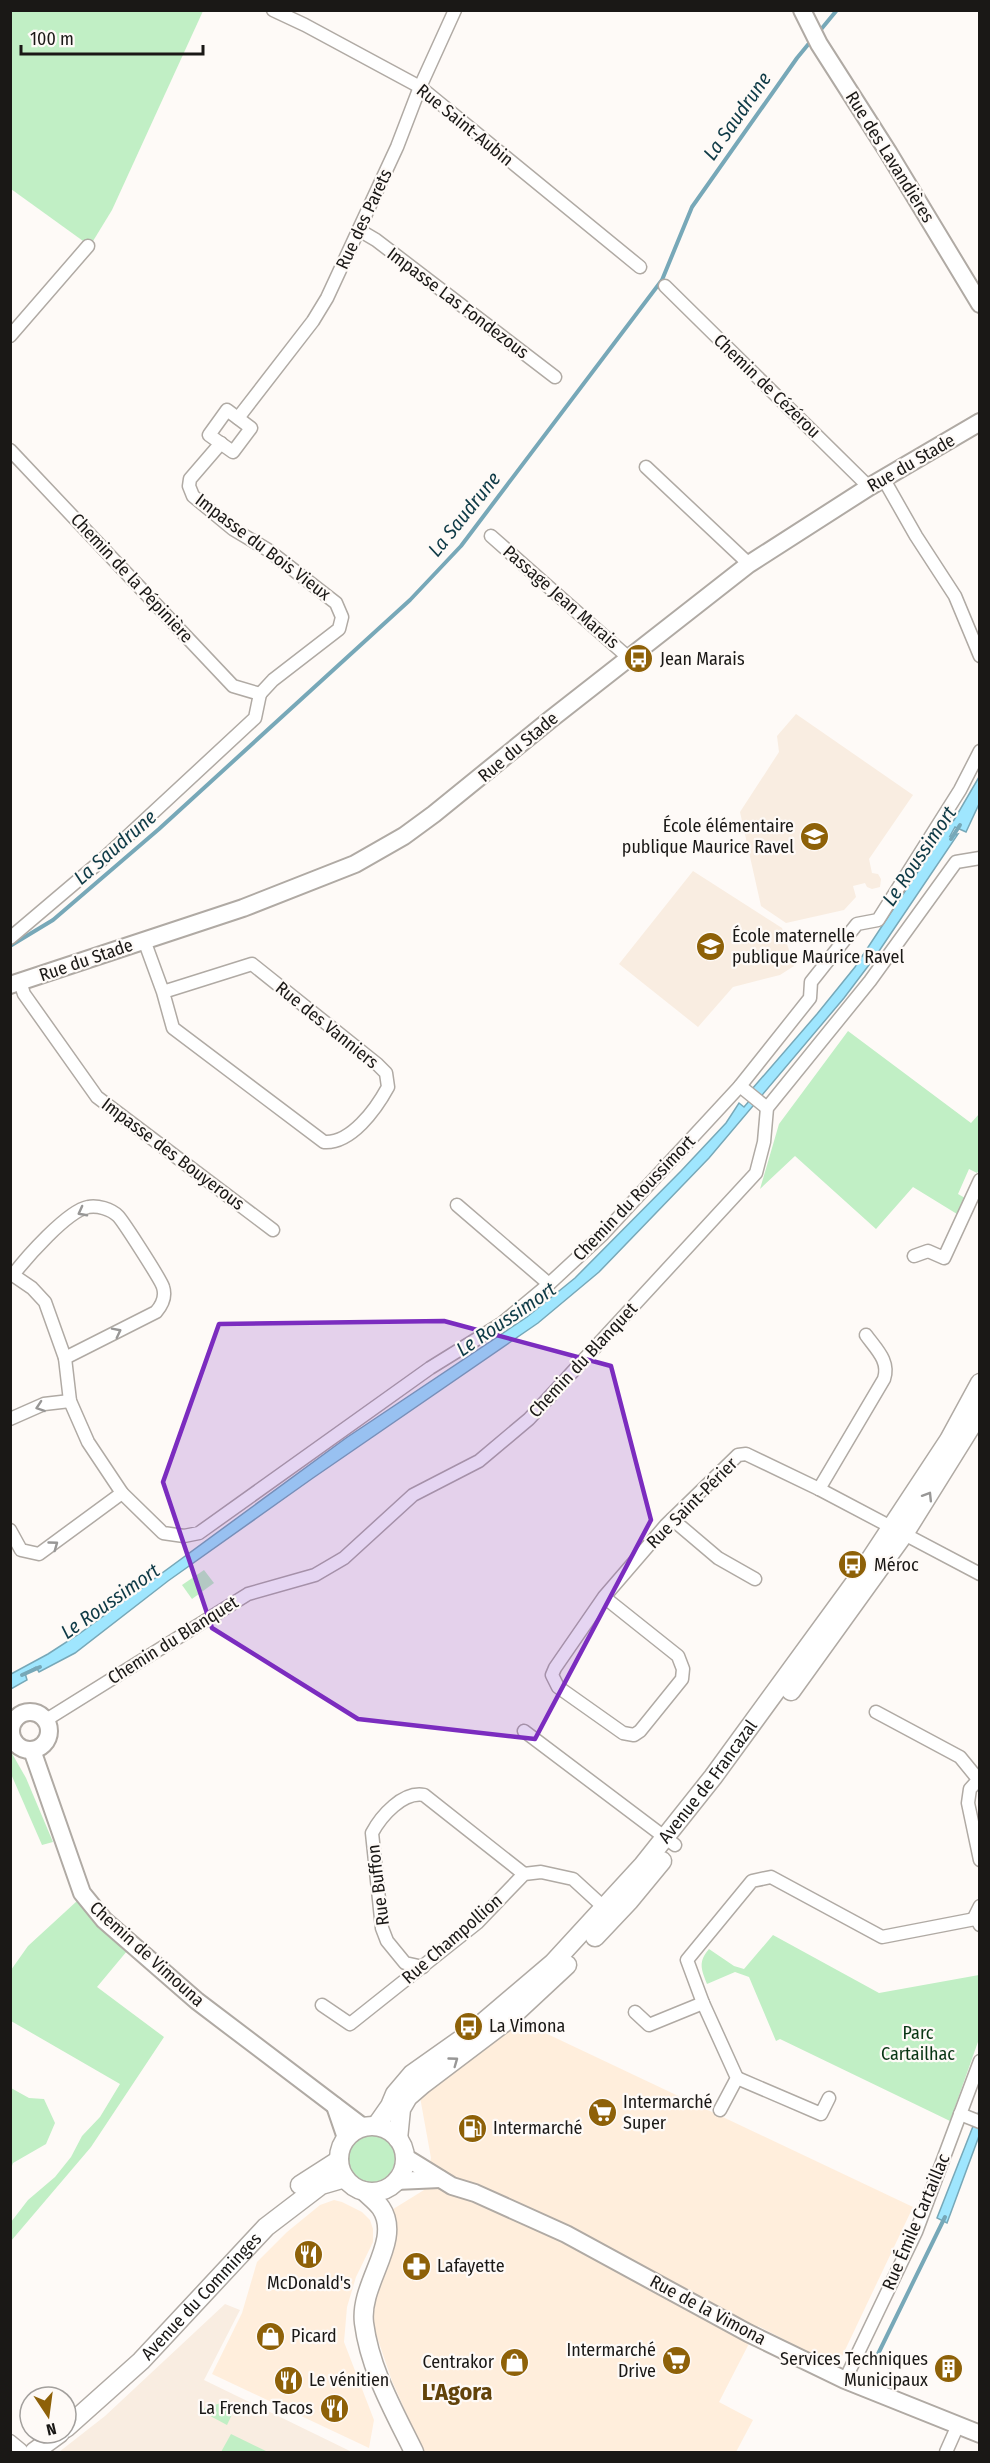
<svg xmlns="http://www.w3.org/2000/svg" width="990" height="2463" font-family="'Fira Sans Condensed',sans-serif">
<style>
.commercial{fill:#ffeedc}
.built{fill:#f9ede1}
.green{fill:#c1efc5}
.water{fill:#9fe6fe;stroke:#77a8b8;stroke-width:1.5}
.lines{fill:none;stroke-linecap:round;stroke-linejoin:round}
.stream{stroke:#77a8b8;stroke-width:4}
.minor-casing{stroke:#b0aaa4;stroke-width:15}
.tertiary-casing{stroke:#b0aaa4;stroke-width:20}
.secondary-casing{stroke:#b0aaa4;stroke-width:21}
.minor{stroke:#fff;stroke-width:12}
.tertiary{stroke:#fff;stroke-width:16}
.secondary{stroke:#fff;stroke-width:18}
.oneway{stroke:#989796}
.marked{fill:#7b2cbf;fill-opacity:0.2;stroke:#7b2cbf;stroke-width:4.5;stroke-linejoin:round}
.labels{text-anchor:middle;stroke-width:4.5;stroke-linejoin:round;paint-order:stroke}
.street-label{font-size:18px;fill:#1a1816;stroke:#fefaf7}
.poi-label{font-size:18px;fill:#1a1816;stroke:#fefaf7;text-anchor:start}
.park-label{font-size:18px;fill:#083513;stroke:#fefaf7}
.water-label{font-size:20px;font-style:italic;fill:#0e3a46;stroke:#fefaf7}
.district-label{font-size:24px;font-weight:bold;fill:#62430a;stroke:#fefaf7}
</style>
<rect width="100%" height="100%" fill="#fefaf7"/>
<g class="commercial">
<path d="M522 2022 913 2207 837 2367 758 2326 719 2402 753 2420 736 2452H425L415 2433 392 2381 374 2328 372 2294 390 2211 424 2190 431 2158 420 2097Z"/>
<path d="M334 2200 342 2202 362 2212 370 2220 373 2229V2242L356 2277 347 2307 344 2342 374 2420 369 2448 212 2374 242 2313 257 2262 287 2232 320 2205Z"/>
</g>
<g class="built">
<path d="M796 714 913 795 869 859 872 873 878 874 881 879 880 887 872 889 867 887 865 883 853 886 856 897 844 910 786 923 761 906 740 812 779 752 777 736Z"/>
<path d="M693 871 782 928 794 966 780 975 733 987 698 1027 619 964Z"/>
<path d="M225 2304 240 2310 204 2380 352 2452H59L105 2416Z"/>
</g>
<g class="green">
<path d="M10 11H203L112 210 90 246 11 189Z"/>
<path d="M848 1031 971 1123 979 1114V1170L977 1173 969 1169 958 1194 965 1198 957 1214 913 1187 876 1229 795 1156 760 1189 779 1124Z"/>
<path d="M204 1570 214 1583 192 1599 182 1585Z"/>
<path d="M10 1750 26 1778 53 1842 42 1845 11 1774Z"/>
<path d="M77 1901 127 1951 97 1987 164 2037 91 2147 11 2241V2222L28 2200 55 2177 71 2157 82 2136 100 2117 120 2084 11 2021V1970L28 1946Z"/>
<path d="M773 1935 879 1993 979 1975V2039L950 2121 780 2039 776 2041 749 1977 735 1972 707 1984C701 1969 698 1962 709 1949L734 1966 744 1969Z"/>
<path d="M11 2088 29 2098 44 2099 55 2123 46 2144 13 2163 11 2169Z"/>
<circle cx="370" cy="2158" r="25"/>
<path d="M227 2401 237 2404 227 2425 199 2410Z"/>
<path d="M231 2434 268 2452H221Z"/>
</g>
<g class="water">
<path d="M979 777V804L966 832 955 827 950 836 958 834 875 957 844 998 709 1158 599 1272 538 1323 313 1478 168 1581 75 1653 39 1672 36 1667 25 1673 27 1680 11 1689V1674L48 1654 79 1634 346 1438 527 1317 575 1278 681 1171 726 1123 739 1103 744 1107 750 1100 746 1096 817 1014 855 967 948 826 954 820Z"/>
<path d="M979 2111V2136L947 2223 937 2218Z"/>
</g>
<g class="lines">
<g class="stream">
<path d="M818 33 837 10"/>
<path d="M951 839 960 825"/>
<path d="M10 946 53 920 159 829 410 600 461 546 662 280 692 207 797 58 811 41"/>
<path d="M22 1675 40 1667"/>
<path d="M877 2356 945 2217"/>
</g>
<defs>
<g id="minor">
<path d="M273 10 305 25 420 87 640 267"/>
<path d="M359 230 376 240 555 377"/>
<path d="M665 286 869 487"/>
<path d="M10 336 88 246"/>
<path d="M227 410 251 428 233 452 209 435Z"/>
<path d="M238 418 313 321 327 298 397 147 420 87 455 10"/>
<path d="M221 443 190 479 189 486 193 496 233 529 268 550 336 603 342 617 339 629 273 680 260 694"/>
<path d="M10 450 233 686 260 694"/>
<path d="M646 467 749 564"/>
<path d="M883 478 916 536 955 596 980 656"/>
<path d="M491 536 630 659"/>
<path d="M10 938 102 860 255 718 260 694"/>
<path d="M144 940 163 992 173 1028 324 1142C351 1144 376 1109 388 1087L386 1073 377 1064 252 964 163 992"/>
<path d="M20 982 24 994 97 1097 273 1230"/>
<path d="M740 1086 767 1108"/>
<path d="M457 1205 549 1284"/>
<path d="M914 1256 928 1251 944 1258 980 1180"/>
<path d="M13 1275C26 1258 67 1211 88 1207 97 1205 111 1209 118 1216 123 1221 161 1280 163 1287 166 1296 162 1305 156 1312L65 1358"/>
<path d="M10 1276 13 1275 32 1288 45 1302 65 1358 70 1401 88 1442 122 1493 163 1533 184 1536 199 1533 430 1368 501 1324 549 1284 603 1234 740 1086 810 998 811 982 857 924 878 920 960 790 980 751"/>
<path d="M10 1419 44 1404 70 1401"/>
<path d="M819 1489 884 1379C890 1361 876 1349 866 1335"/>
<path d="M672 1519 718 1558 755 1579"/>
<path d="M10 1530 21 1550 39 1554 122 1493"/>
<path d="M604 1597 678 1656 683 1669 682 1679 640 1731 634 1735 623 1733 558 1687 552 1675 555 1668 604 1597 666 1525 738 1455 746 1454 819 1489 980 1574"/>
<path d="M876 1712 960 1757 978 1779"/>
<path d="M46 1720 248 1594 315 1575 344 1558 413 1495 479 1461 529 1419 756 1173 764 1142 767 1108 870 981 956 862 980 858"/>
<path d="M524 1731 675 1845"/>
<path d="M980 1778 970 1789 968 1803 980 1860"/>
<path d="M980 1906 975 1916 980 1925"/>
<path d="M423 1967 405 1963 387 1941 382 1928 372 1833C381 1816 403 1791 424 1795L524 1874"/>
<path d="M322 2005 350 2024 477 1923 524 1874 541 1872 573 1879 609 1912"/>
<path d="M635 2012 649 2025 703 2003"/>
<path d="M737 2078 821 2114 829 2098"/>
<path d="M720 2110 737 2078 703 2003 687 1960 752 1881 771 1877 882 1937 975 1919"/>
<path d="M960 2114 980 2122"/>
<path d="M845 2380 916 2232 980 2061"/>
<path d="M10 2441 21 2450"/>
<path d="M946 2452 958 2425"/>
</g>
<g id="tertiary">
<path d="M802 10 819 44 888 152 980 304"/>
<path d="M10 985 243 908 355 864 404 836 434 814 551 719 749 564 869 487 980 422"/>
<circle cx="30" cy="1731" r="19"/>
<path d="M32 1750 82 1893 104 1920 197 2001 363 2127"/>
<path d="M335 2106 346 2138"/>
<path d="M405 2157 452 2186 475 2193 566 2234 748 2333 845 2380 980 2434"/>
<path d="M396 2181 440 2179"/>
</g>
<g id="secondary">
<path d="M791 1691 904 1534 980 1412"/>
<path d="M595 1937 629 1901 662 1861"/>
<circle cx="372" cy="2159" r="33"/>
<path id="s1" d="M376 2126 390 2106 395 2094 412 2074 473 2031 553 1963 643 1865 713 1777 856 1581 949 1440 980 1383"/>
<path d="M398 2139 401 2109 408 2097 423 2084 509 2019 567 1965"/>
<path d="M300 2185 339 2160"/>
<path d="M364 2191C369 2196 377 2202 381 2208 403 2241 359 2283 364 2323 370 2370 394 2411 414 2452"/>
<path id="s2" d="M66 2428 141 2361 266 2227 321 2185 345 2178"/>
<path d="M34 2452 60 2433"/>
</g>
</defs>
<use href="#minor" class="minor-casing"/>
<use href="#tertiary" class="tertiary-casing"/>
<use href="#secondary" class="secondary-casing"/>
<use href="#minor" class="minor"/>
<use href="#tertiary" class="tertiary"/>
<use href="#secondary" class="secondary"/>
</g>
<defs><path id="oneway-chevron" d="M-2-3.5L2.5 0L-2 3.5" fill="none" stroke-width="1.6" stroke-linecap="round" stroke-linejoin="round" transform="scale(1.5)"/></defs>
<g class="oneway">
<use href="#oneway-chevron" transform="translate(82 1212) rotate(152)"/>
<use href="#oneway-chevron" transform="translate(117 1332) rotate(-27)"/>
<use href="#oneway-chevron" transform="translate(40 1407) rotate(161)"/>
<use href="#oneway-chevron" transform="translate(928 1496) rotate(-58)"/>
<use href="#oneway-chevron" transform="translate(54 1545) rotate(-36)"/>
<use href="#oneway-chevron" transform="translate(454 2061) rotate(-36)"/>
</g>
<path class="marked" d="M444 1321 611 1366 651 1520 535 1739 358 1719 212 1628 163 1482 219 1324Z"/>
<defs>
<symbol id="bus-disc" viewBox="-11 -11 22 22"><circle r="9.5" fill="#8e6108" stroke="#fefaf7"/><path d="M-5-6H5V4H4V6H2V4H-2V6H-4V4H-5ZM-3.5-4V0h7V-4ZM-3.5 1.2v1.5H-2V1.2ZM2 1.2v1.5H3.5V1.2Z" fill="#fff"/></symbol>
<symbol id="school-disc" viewBox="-11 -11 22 22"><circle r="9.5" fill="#8e6108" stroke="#fefaf7"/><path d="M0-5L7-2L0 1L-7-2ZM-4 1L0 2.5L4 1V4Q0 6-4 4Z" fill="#fff"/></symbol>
<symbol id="supermarket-disc" viewBox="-11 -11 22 22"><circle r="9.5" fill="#8e6108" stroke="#fefaf7"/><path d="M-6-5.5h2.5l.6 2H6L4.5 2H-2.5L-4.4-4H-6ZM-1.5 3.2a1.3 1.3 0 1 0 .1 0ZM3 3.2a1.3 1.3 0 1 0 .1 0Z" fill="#fff"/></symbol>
<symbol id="fuel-disc" viewBox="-11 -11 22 22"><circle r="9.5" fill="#8e6108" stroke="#fefaf7"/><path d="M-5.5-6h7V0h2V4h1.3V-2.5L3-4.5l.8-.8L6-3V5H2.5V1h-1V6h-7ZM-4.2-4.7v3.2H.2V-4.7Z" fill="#fff"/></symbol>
<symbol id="restaurant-disc" viewBox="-11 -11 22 22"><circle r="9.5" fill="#8e6108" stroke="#fefaf7"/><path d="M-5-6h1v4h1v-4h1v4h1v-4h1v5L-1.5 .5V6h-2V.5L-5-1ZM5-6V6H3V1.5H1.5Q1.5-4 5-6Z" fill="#fff"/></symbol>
<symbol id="pharmacy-disc" viewBox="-11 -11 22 22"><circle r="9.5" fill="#8e6108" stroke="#fefaf7"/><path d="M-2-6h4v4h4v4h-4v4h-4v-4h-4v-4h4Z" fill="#fff"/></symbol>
<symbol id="shop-disc" viewBox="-11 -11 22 22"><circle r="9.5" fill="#8e6108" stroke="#fefaf7"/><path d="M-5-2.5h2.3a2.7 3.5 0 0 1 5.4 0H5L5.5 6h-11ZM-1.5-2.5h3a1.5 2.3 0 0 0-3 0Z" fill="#fff"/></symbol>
<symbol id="building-disc" viewBox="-11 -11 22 22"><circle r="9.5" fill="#8e6108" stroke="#fefaf7"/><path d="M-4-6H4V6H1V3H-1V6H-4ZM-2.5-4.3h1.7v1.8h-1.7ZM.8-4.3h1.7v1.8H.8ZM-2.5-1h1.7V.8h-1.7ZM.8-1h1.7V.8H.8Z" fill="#fff"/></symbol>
</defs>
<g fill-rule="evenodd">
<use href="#bus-disc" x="622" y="642" width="33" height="33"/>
<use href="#school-disc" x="798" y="820" width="33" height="33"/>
<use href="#school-disc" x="694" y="930" width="33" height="33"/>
<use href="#bus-disc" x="836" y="1548" width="33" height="33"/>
<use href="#bus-disc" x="452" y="2010" width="33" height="33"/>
<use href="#supermarket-disc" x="586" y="2096" width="33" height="33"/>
<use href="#fuel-disc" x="456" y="2112" width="33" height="33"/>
<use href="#restaurant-disc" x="292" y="2238" width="33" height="33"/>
<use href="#pharmacy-disc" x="400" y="2250" width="33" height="33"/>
<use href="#shop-disc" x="254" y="2320" width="33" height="33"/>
<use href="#supermarket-disc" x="660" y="2344" width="33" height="33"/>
<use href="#shop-disc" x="498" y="2346" width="33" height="33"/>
<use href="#building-disc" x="932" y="2352" width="33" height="33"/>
<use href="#restaurant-disc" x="272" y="2364" width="33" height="33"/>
<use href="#restaurant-disc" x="318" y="2392" width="33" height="33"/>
</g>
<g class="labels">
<g class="street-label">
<text transform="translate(465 125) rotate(39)" y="6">Rue Saint-Aubin</text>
<text transform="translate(890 157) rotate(58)" y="6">Rue des Lavandières</text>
<text transform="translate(364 219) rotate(-65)" y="6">Rue des Parets</text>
<text transform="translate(458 303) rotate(37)" y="6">Impasse Las Fondezous</text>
<text transform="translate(767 386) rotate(44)" y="6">Chemin de Cézérou</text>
<text transform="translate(911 463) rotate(-30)" y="6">Rue du Stade</text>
<text transform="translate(263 547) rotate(37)" y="6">Impasse du Bois Vieux</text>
<text transform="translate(132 578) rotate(47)" y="6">Chemin de la Pépinière</text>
<text transform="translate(561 597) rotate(41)" y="6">Passage Jean Marais</text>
<text transform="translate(518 747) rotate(-40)" y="6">Rue du Stade</text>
<text transform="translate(86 960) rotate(-19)" y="6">Rue du Stade</text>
<text transform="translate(327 1025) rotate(39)" y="6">Rue des Vanniers</text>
<text transform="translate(173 1154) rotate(37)" y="6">Impasse des Bouyerous</text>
<text transform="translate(634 1198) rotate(-46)" y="6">Chemin du Roussimort</text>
<text transform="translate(583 1360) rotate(-47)" y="6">Chemin du Blanquet</text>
<text transform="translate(692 1503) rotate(-45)" y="6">Rue Saint-Périer</text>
<text transform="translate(173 1640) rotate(-32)" y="6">Chemin du Blanquet</text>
<text dy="6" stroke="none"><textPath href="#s1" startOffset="482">Avenue de Francazal</textPath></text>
<text transform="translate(378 1885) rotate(-97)" y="6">Rue Buffon</text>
<text transform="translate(452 1939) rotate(-41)" y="6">Rue Champollion</text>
<text transform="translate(147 1954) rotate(42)" y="6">Chemin de Vimouna</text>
<text transform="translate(916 2222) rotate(-67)" y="6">Rue Émile Cartaillac</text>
<text dy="6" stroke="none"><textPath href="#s2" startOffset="189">Avenue du Comminges</textPath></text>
<text transform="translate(708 2310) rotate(28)" y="6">Rue de la Vimona</text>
</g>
<g class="poi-label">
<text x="660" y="665">Jean Marais</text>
<text x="794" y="832" text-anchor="end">École élémentaire<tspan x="794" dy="21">publique Maurice Ravel</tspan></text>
<text x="732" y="942">École maternelle<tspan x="732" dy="21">publique Maurice Ravel</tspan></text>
<text x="874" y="1571">Méroc</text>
<text x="489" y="2032">La Vimona</text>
<text x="623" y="2108">Intermarché<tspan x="623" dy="21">Super</tspan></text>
<text x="493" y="2134">Intermarché</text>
<text x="437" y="2272">Lafayette</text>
<text x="309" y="2289" text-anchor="middle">McDonald's</text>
<text x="291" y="2342">Picard</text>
<text x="656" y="2356" text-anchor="end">Intermarché<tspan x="656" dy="21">Drive</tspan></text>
<text x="928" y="2365" text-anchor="end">Services Techniques<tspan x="928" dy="21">Municipaux</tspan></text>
<text x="494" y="2368" text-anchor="end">Centrakor</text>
<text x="309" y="2386">Le vénitien</text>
<text x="313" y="2414" text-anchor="end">La French Tacos</text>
</g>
<g class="park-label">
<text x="918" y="2039">Parc<tspan x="918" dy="21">Cartailhac</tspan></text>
</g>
<g class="water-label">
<text transform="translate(737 116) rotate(-55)" y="7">La Saudrune</text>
<text transform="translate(464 514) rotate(-51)" y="7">La Saudrune</text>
<text transform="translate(115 847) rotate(-41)" y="7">La Saudrune</text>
<text transform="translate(919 856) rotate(-56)" y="7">Le Roussimort</text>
<text transform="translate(506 1319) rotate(-34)" y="7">Le Roussimort</text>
<text transform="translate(110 1601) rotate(-35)" y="7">Le Roussimort</text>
</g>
<g class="district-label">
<text x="457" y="2400">L'Agora</text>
</g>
</g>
<rect width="990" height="2463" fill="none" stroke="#1a1816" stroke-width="24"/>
<g transform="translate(48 2415) rotate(167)"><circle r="28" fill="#fefaf7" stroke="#a3a09d" stroke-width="1.5"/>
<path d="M0-4.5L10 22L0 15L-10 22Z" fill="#8e6108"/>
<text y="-9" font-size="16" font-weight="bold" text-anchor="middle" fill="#1a1816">N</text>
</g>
<path d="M21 45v9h182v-9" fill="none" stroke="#1a1816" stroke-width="3"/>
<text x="30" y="45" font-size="18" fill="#1a1816" stroke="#fefaf7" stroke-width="4.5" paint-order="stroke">100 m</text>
</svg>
